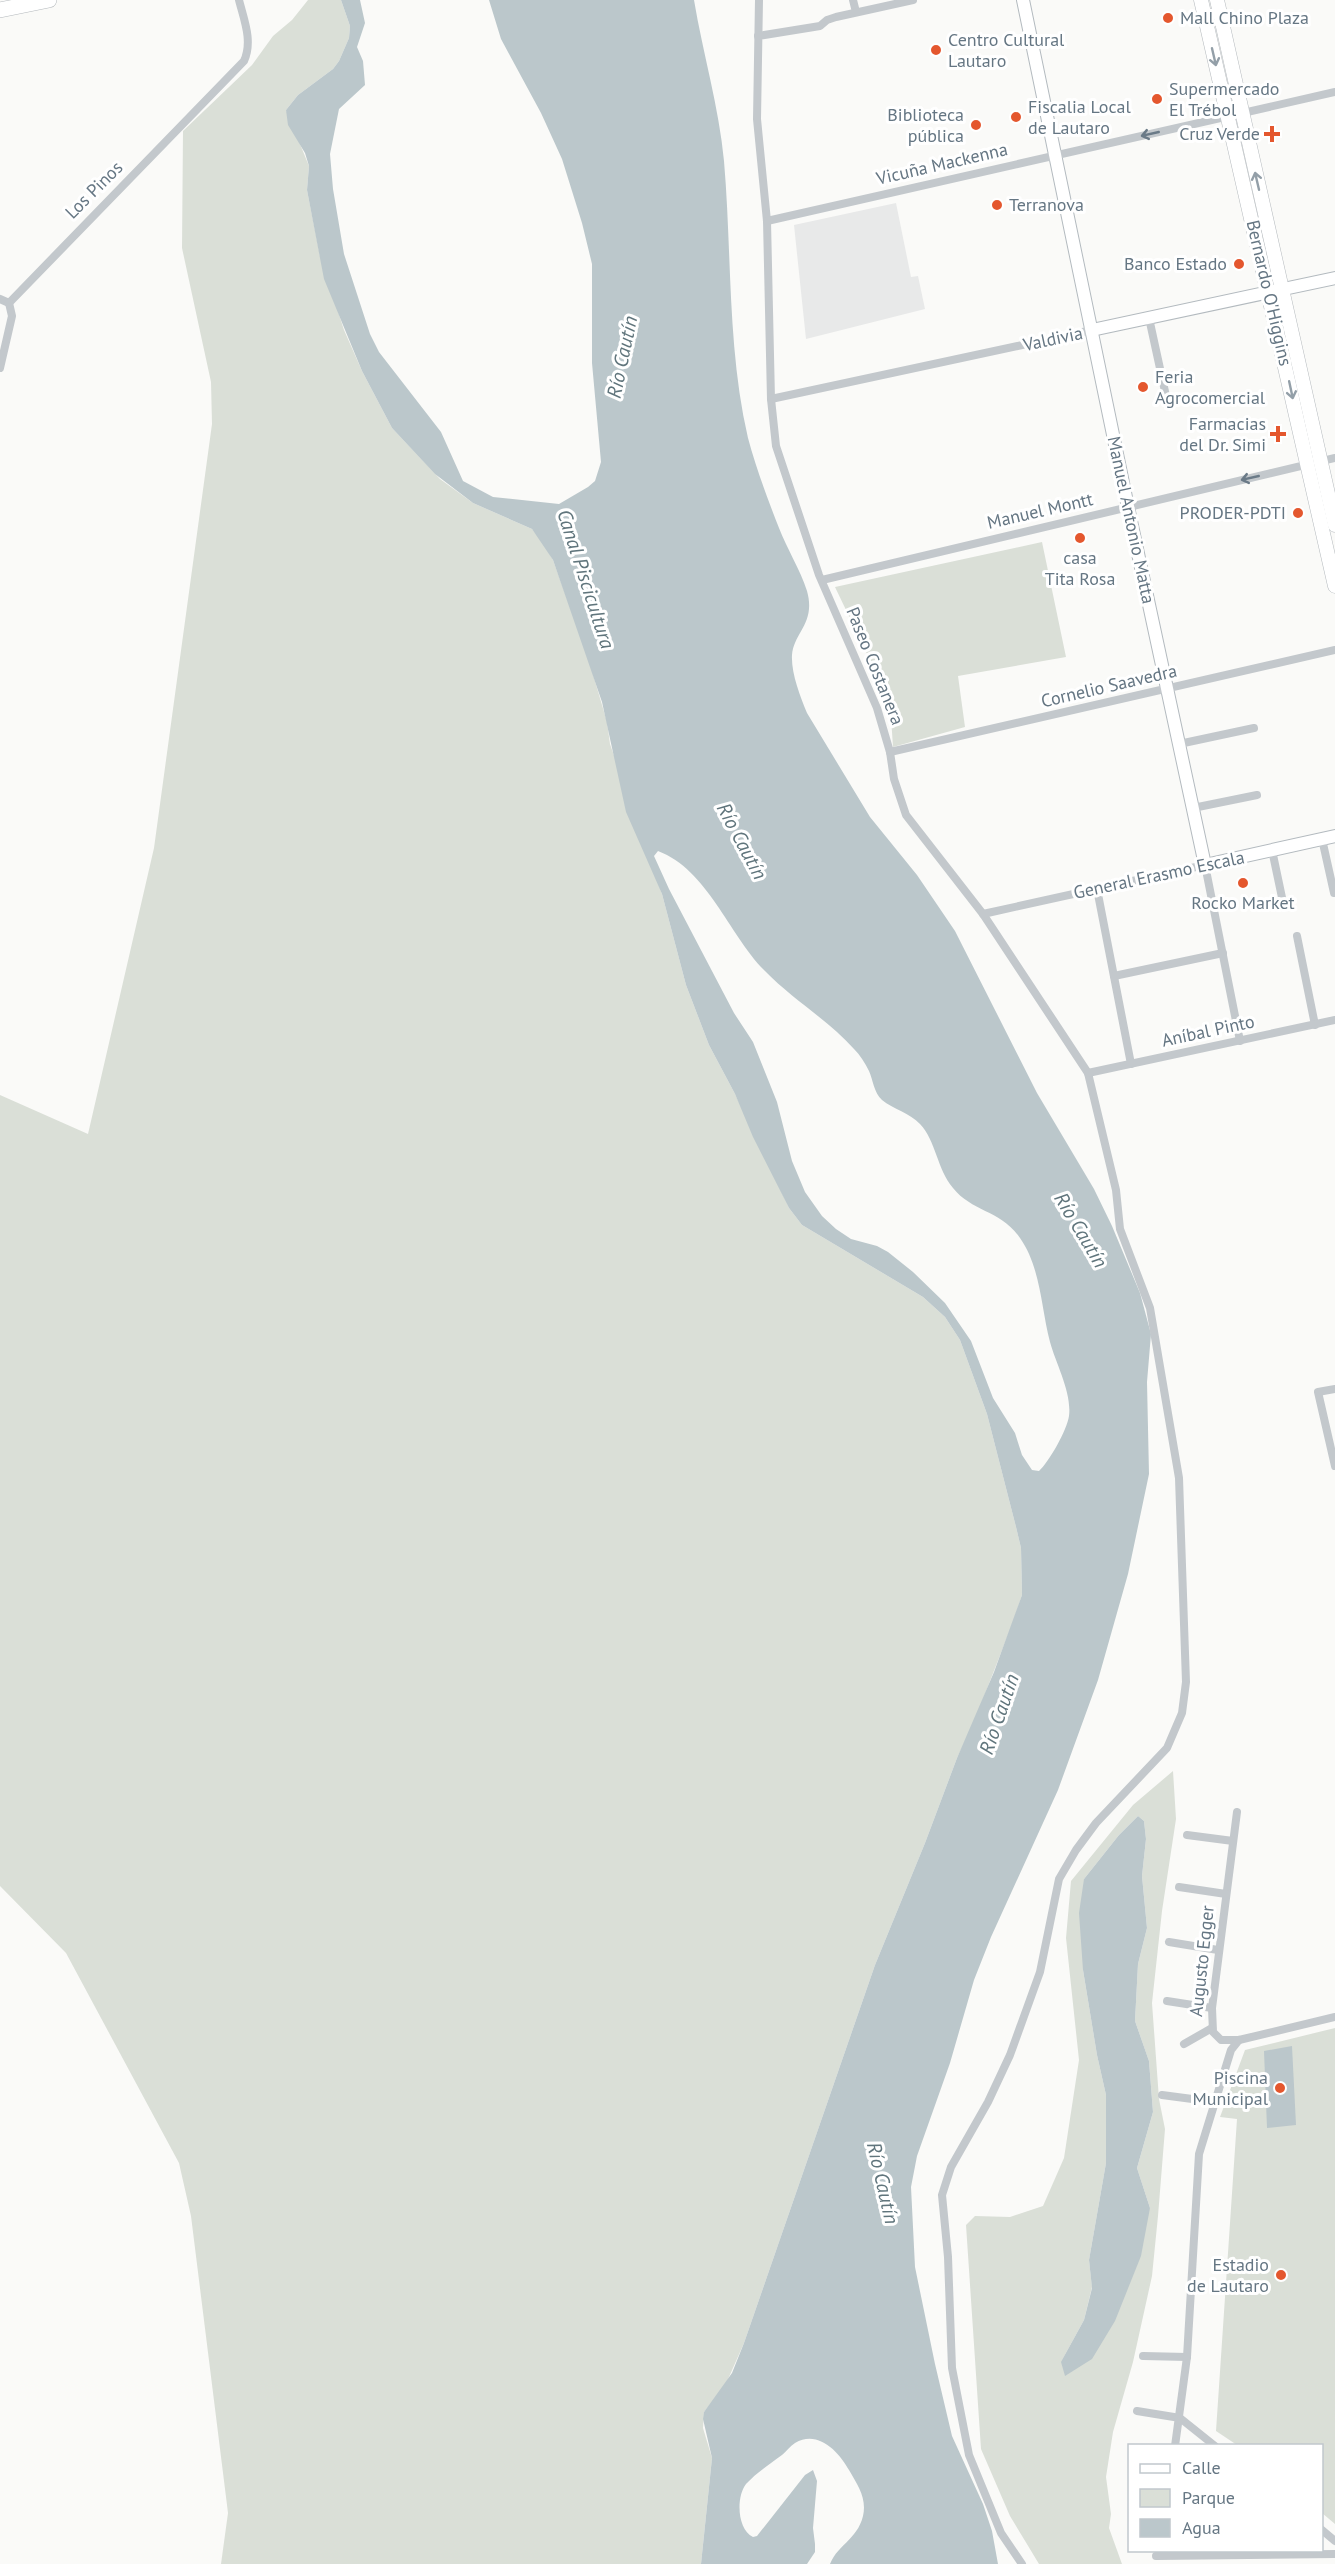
<svg xmlns="http://www.w3.org/2000/svg" width="1335" height="2564" font-family="'PT Sans',sans-serif">
<style>
.built{fill:#e8e9e9}
.green{fill:#dadfd7;fill-rule:evenodd}
.water{fill:#bbc7cb;fill-rule:evenodd}
.lines{fill:none;stroke-linecap:round;stroke-linejoin:round}
.secondary-casing{stroke:#b3babf;stroke-width:14}
.primary-casing{stroke:#b5babe;stroke-width:15}
.highway-casing{stroke:#b4b9bd;stroke-width:16}
.street{stroke:#c3c8cc;stroke-width:8}
.secondary{stroke:#fff;stroke-width:12}
.primary{stroke:#fff;stroke-width:14}
.highway{stroke:#fff;stroke-width:15}
.oneway{stroke:#939fa8}
.oneway2{stroke:#6a7a87}
.poi-dot{fill:#e4572e;stroke:#fff;stroke-width:2}
.labels{text-anchor:middle;stroke-width:6;stroke-linejoin:round;paint-order:stroke}
.poi-label{font-size:18px;fill:#657683;stroke:#fff;text-anchor:end}
.street-label{font-size:18px;fill:#657683;stroke:#fff}
.water-label{font-size:20px;font-style:italic;fill:#60757c;stroke:#fff}
</style>
<rect width="100%" height="100%" fill="#fafaf8"/>
<path class="built" d="M896 203 911 277 918 276 925 309 806 339 794 225Z"/>
<g class="green">
<path d="M308 0H341L350 26 349 38 339 61 333 69 298 95 286 110 309 166 307 190 320 256 344 330 362 371 392 428 440 479 473 503 532 529 542 541 553 560 587 654 607 722 610 744 662 894 686 985 709 1045 735 1094 789 1208 802 1225 923 1297 945 1317 960 1340 987 1414 1016 1527 1021 1548 1022 1595 1013 1622 974 1722 957 1758 925 1843 875 1965 744 2343 725 2386 704 2412 703 2428 712 2458 701 2564H221L228 2513 191 2216 179 2163 66 1953 0 1886V1095L88 1134 154 848 212 424 211 382 182 248 183 131 252 65 273 36 292 20Z"/>
<path d="M1042 542 1066 657 958 676 965 727 893 747 890 702 835 587Z"/>
<path d="M1173 1771 1176 1819 1162 1911 1152 2003 1159 2099 1165 2129 1158 2216 1152 2276 1133 2362 1113 2432 1106 2477 1111 2514 1109 2528 1122 2564H1039L1010 2516 981 2449 966 2225 975 2216 1010 2217 1043 2206 1064 2158 1079 2060 1066 1938 1071 1881 1133 1805ZM1138 1816 1144 1821 1146 1839 1142 1876 1147 1928 1138 1964 1135 2021 1149 2061 1153 2112 1137 2168 1150 2208 1061 2362 1084 2320 1092 2287 1089 2260 1106 2163V2095L1097 2055 1083 1970 1084 1879 1119 1835Z"/>
<path d="M1335 2028V2524L1322 2513V2446L1237 2445 1216 2431 1237 2119 1220 2117 1245 2050Z"/>
</g>
<g class="water">
<path d="M341 0H360L365 23 357 47 363 61 365 85 339 109 330 154 333 189 344 254 370 334 379 352 441 432 463 481 493 497 559 504 588 487 595 481 601 462 592 363V264L582 223 562 159 541 113 501 39 489 0H694C703 54 719 107 724 161 732 253 727 347 748 438 756 468 768 500 779 528 787 549 800 569 807 591 816 623 794 632 792 655 791 673 800 696 807 713L870 817 917 875 955 931 1037 1093 1094 1189 1112 1226 1140 1293 1151 1334 1147 1382 1149 1474 1128 1574 1098 1680 1058 1790 991 1937 974 1980 950 2063 917 2156 911 2187 915 2267 935 2364 952 2436 983 2504 992 2531 998 2564H830C838 2544 857 2540 863 2516 867 2498 858 2486 849 2470 839 2452 818 2429 795 2443 790 2446 786 2452 782 2455 770 2464 756 2473 746 2484 736 2497 737 2529 753 2537L757 2536 805 2475 813 2470 817 2481 813 2528 815 2544V2552L807 2564H701L712 2458 703 2419 704 2412 732 2373 744 2343 875 1965 925 1843 957 1758 994 1672 1022 1595 1021 1548 1016 1527 987 1414 960 1340 945 1317 923 1297 802 1225 789 1208 753 1137 735 1094 709 1045 686 985 662 894 626 812 602 702 553 560 532 529 473 503 435 474 392 428 362 371 324 279 307 190 309 166 305 153 288 125 286 110 298 95 333 69 339 61 349 38 350 26ZM658 851C708 870 729 935 765 971 792 999 828 1020 854 1049 860 1055 865 1063 869 1071 873 1080 874 1093 882 1100 893 1109 910 1113 920 1124 936 1141 937 1169 953 1188 972 1212 1001 1210 1020 1238 1041 1268 1041 1308 1050 1342 1056 1364 1072 1393 1069 1416 1067 1430 1049 1462 1039 1471L1032 1470 1022 1455 1015 1433 993 1398 971 1341 945 1303 913 1272 888 1252 877 1246 851 1239 836 1229 822 1216 805 1192 792 1161 777 1102 753 1042 734 1013 669 889 654 856Z"/>
<path d="M1138 1816 1144 1821 1146 1839 1142 1876 1147 1928 1138 1964 1135 2021 1149 2061 1153 2112 1137 2168 1150 2208 1141 2256 1115 2321 1092 2359 1065 2376 1061 2362 1084 2320 1092 2288 1089 2260 1106 2163V2095L1097 2055 1083 1970 1079 1913 1084 1879 1119 1835Z"/>
<path d="M1292 2046 1296 2125 1267 2128 1264 2051Z"/>
</g>
<g class="lines">
<defs>
<g id="secondary">
<path d="M1023 0 1128 507 1205 865 1335 836"/>
<path d="M1092 330 1335 278"/>
</g>
<g id="primary">
<path d="M1201 0 1335 586"/>
<path d="M1217 0 1335 525"/>
</g>
<path id="highway" d="M0 10 49 0"/>
</defs>
<use href="#secondary" class="secondary-casing"/>
<use href="#primary" class="primary-casing"/>
<use href="#highway" class="highway-casing"/>
<g class="street">
<path d="M759 0 757 119 767 221 771 399 776 446 819 575 877 708 890 752 894 779 906 815 983 914 1088 1073 1116 1190 1120 1229 1150 1308 1179 1478 1186 1682 1182 1713 1167 1748 1096 1823 1076 1850 1059 1879 1040 1972 1010 2055 988 2102 951 2167 942 2195 948 2257 952 2368 969 2455 1001 2533 1022 2564"/>
<path d="M853 0 856 12"/>
<path d="M758 36 820 26 827 20 836 17 913 0"/>
<path d="M767 221 1335 92"/>
<path d="M0 299 9 303"/>
<path d="M9 303 244 61C253 41 244 20 239 0"/>
<path d="M1149 318 1166 396"/>
<path d="M0 368 12 316 9 303"/>
<path d="M771 399 1092 330"/>
<path d="M822 580 1335 458"/>
<path d="M1179 744 1254 728"/>
<path d="M890 752 1335 650"/>
<path d="M1193 808 1257 795"/>
<path d="M1322 839 1334 893"/>
<path d="M1272 850 1284 907"/>
<path d="M1097 889 1131 1064"/>
<path d="M983 914 1205 865 1240 1041"/>
<path d="M1297 936 1315 1025"/>
<path d="M1114 976 1223 953"/>
<path d="M1088 1073 1335 1020"/>
<path d="M1335 1389 1318 1392 1335 1466"/>
<path d="M1237 1812 1212 2008 1213 2032 1221 2040H1239L1335 2017"/>
<path d="M1187 1835 1233 1841"/>
<path d="M1179 1887 1226 1894"/>
<path d="M1169 1942 1218 1950"/>
<path d="M1167 2001 1212 2008"/>
<path d="M1184 2044 1212 2028"/>
<path d="M1162 2095 1215 2102"/>
<path d="M1143 2356 1187 2357"/>
<path d="M1137 2411 1180 2418 1215 2446"/>
<path d="M1175 2446 1187 2357 1199 2154 1231 2050 1239 2040"/>
<path d="M1322 2530 1335 2541"/>
<path d="M1156 2556 1335 2554"/>
</g>
<use href="#secondary" class="secondary"/>
<use href="#primary" class="primary"/>
<use href="#highway" class="highway"/>
</g>
<defs><path id="oneway-shaft" d="M-6 0H5M1.5-3L5.5 0L1.5 3" fill="none" stroke-width="1.6" stroke-linecap="round" stroke-linejoin="round" transform="scale(1.5)"/></defs>
<g class="oneway">
<use href="#oneway-shaft" transform="translate(1214 57) rotate(77)"/>
<use href="#oneway-shaft" transform="translate(1257 181) rotate(-103)"/>
<use href="#oneway-shaft" transform="translate(1291 390) rotate(78)"/>
</g>
<g class="oneway2">
<use href="#oneway-shaft" transform="translate(1150 134) rotate(167)"/>
<use href="#oneway-shaft" transform="translate(1250 478) rotate(167)"/>
</g>
<g class="poi-dot">
<circle cx="1168" cy="18" r="6"/>
<circle cx="936" cy="50" r="6"/>
<circle cx="1157" cy="99" r="6"/>
<circle cx="1016" cy="117" r="6"/>
<circle cx="976" cy="125" r="6"/>
<path d="M1269 125h6v6h6v6h-6v6h-6v-6h-6v-6h6z"/>
<circle cx="997" cy="205" r="6"/>
<circle cx="1239" cy="264" r="6"/>
<circle cx="1143" cy="387" r="6"/>
<path d="M1275 425h6v6h6v6h-6v6h-6v-6h-6v-6h6z"/>
<circle cx="1298" cy="513" r="6"/>
<circle cx="1080" cy="538" r="6"/>
<circle cx="1243" cy="883" r="6"/>
<circle cx="1280" cy="2088" r="6"/>
<circle cx="1281" cy="2275" r="6"/>
</g>
<g class="labels">
<g class="poi-label">
<text x="1180" y="24" text-anchor="start">Mall Chino Plaza</text>
<text x="948" y="46" text-anchor="start">Centro Cultural<tspan x="948" dy="21">Lautaro</tspan></text>
<text x="1169" y="95" text-anchor="start">Supermercado<tspan x="1169" dy="21">El Trébol</tspan></text>
<text x="1028" y="113" text-anchor="start">Fiscalia Local<tspan x="1028" dy="21">de Lautaro</tspan></text>
<text x="964" y="121">Biblioteca<tspan x="964" dy="21">pública</tspan></text>
<text x="1260" y="140">Cruz Verde</text>
<text x="1009" y="211" text-anchor="start">Terranova</text>
<text x="1227" y="270">Banco Estado</text>
<text x="1155" y="383" text-anchor="start">Feria<tspan x="1155" dy="21">Agrocomercial</tspan></text>
<text x="1266" y="430">Farmacias<tspan x="1266" dy="21">del Dr. Simi</tspan></text>
<text x="1286" y="519">PRODER-PDTI</text>
<text x="1080" y="564" text-anchor="middle">casa<tspan x="1080" dy="21">Tita Rosa</tspan></text>
<text x="1243" y="909" text-anchor="middle">Rocko Market</text>
<text x="1268" y="2084">Piscina<tspan x="1268" dy="21">Municipal</tspan></text>
<text x="1269" y="2271">Estadio<tspan x="1269" dy="21">de Lautaro</tspan></text>
</g>
<g class="street-label">
<text transform="translate(942 164) rotate(-13)" y="6">Vicuña Mackenna</text>
<text transform="translate(94 190) rotate(-45)" y="6">Los Pinos</text>
<text transform="translate(1269 293) rotate(77)" y="6">Bernardo O'Higgins</text>
<text transform="translate(1053 339) rotate(-12)" y="6">Valdivia</text>
<text transform="translate(1040 511) rotate(-13)" y="6">Manuel Montt</text>
<text transform="translate(1131 520) rotate(78)" y="6">Manuel Antonio Matta</text>
<text transform="translate(875 666) rotate(68)" y="6">Paseo Costanera</text>
<text transform="translate(1109 686) rotate(-13)" y="6">Cornelio Saavedra</text>
<text transform="translate(1159 875) rotate(-12)" y="6">General Erasmo Escala</text>
<text transform="translate(1208 1031) rotate(-12)" y="6">Aníbal Pinto</text>
<text transform="translate(1202 1961) rotate(-84)" y="6">Augusto Egger</text>
</g>
<g class="water-label">
<text transform="translate(622 357) rotate(-78)" y="7">Río Cautín</text>
<text transform="translate(586 579) rotate(72)" y="7">Canal Piscicultura</text>
<text transform="translate(742 841) rotate(62)" y="7">Río Cautín</text>
<text transform="translate(1081 1230) rotate(59)" y="7">Río Cautín</text>
<text transform="translate(999 1714) rotate(-71)" y="7">Río Cautín</text>
<text transform="translate(883 2183) rotate(77)" y="7">Río Cautín</text>
</g>
</g>
<rect x="1128" y="2444" width="195" height="108" fill="#ffffff" stroke="#c1c8cd" stroke-width="1.5"/>
<rect x="1140" y="2464" width="30" height="9" fill="#ffffff" stroke="#c1c8cd" stroke-width="1.5"/>
<text x="1182" y="2474" font-size="18" fill="#657683">Calle</text>
<rect x="1140" y="2489" width="30" height="18" fill="#dadfd7" stroke="#c1c8cd" stroke-width="1.5"/>
<text x="1182" y="2504" font-size="18" fill="#657683">Parque</text>
<rect x="1140" y="2519" width="30" height="18" fill="#bbc7cb" stroke="#c1c8cd" stroke-width="1.5"/>
<text x="1182" y="2534" font-size="18" fill="#657683">Agua</text>
</svg>
